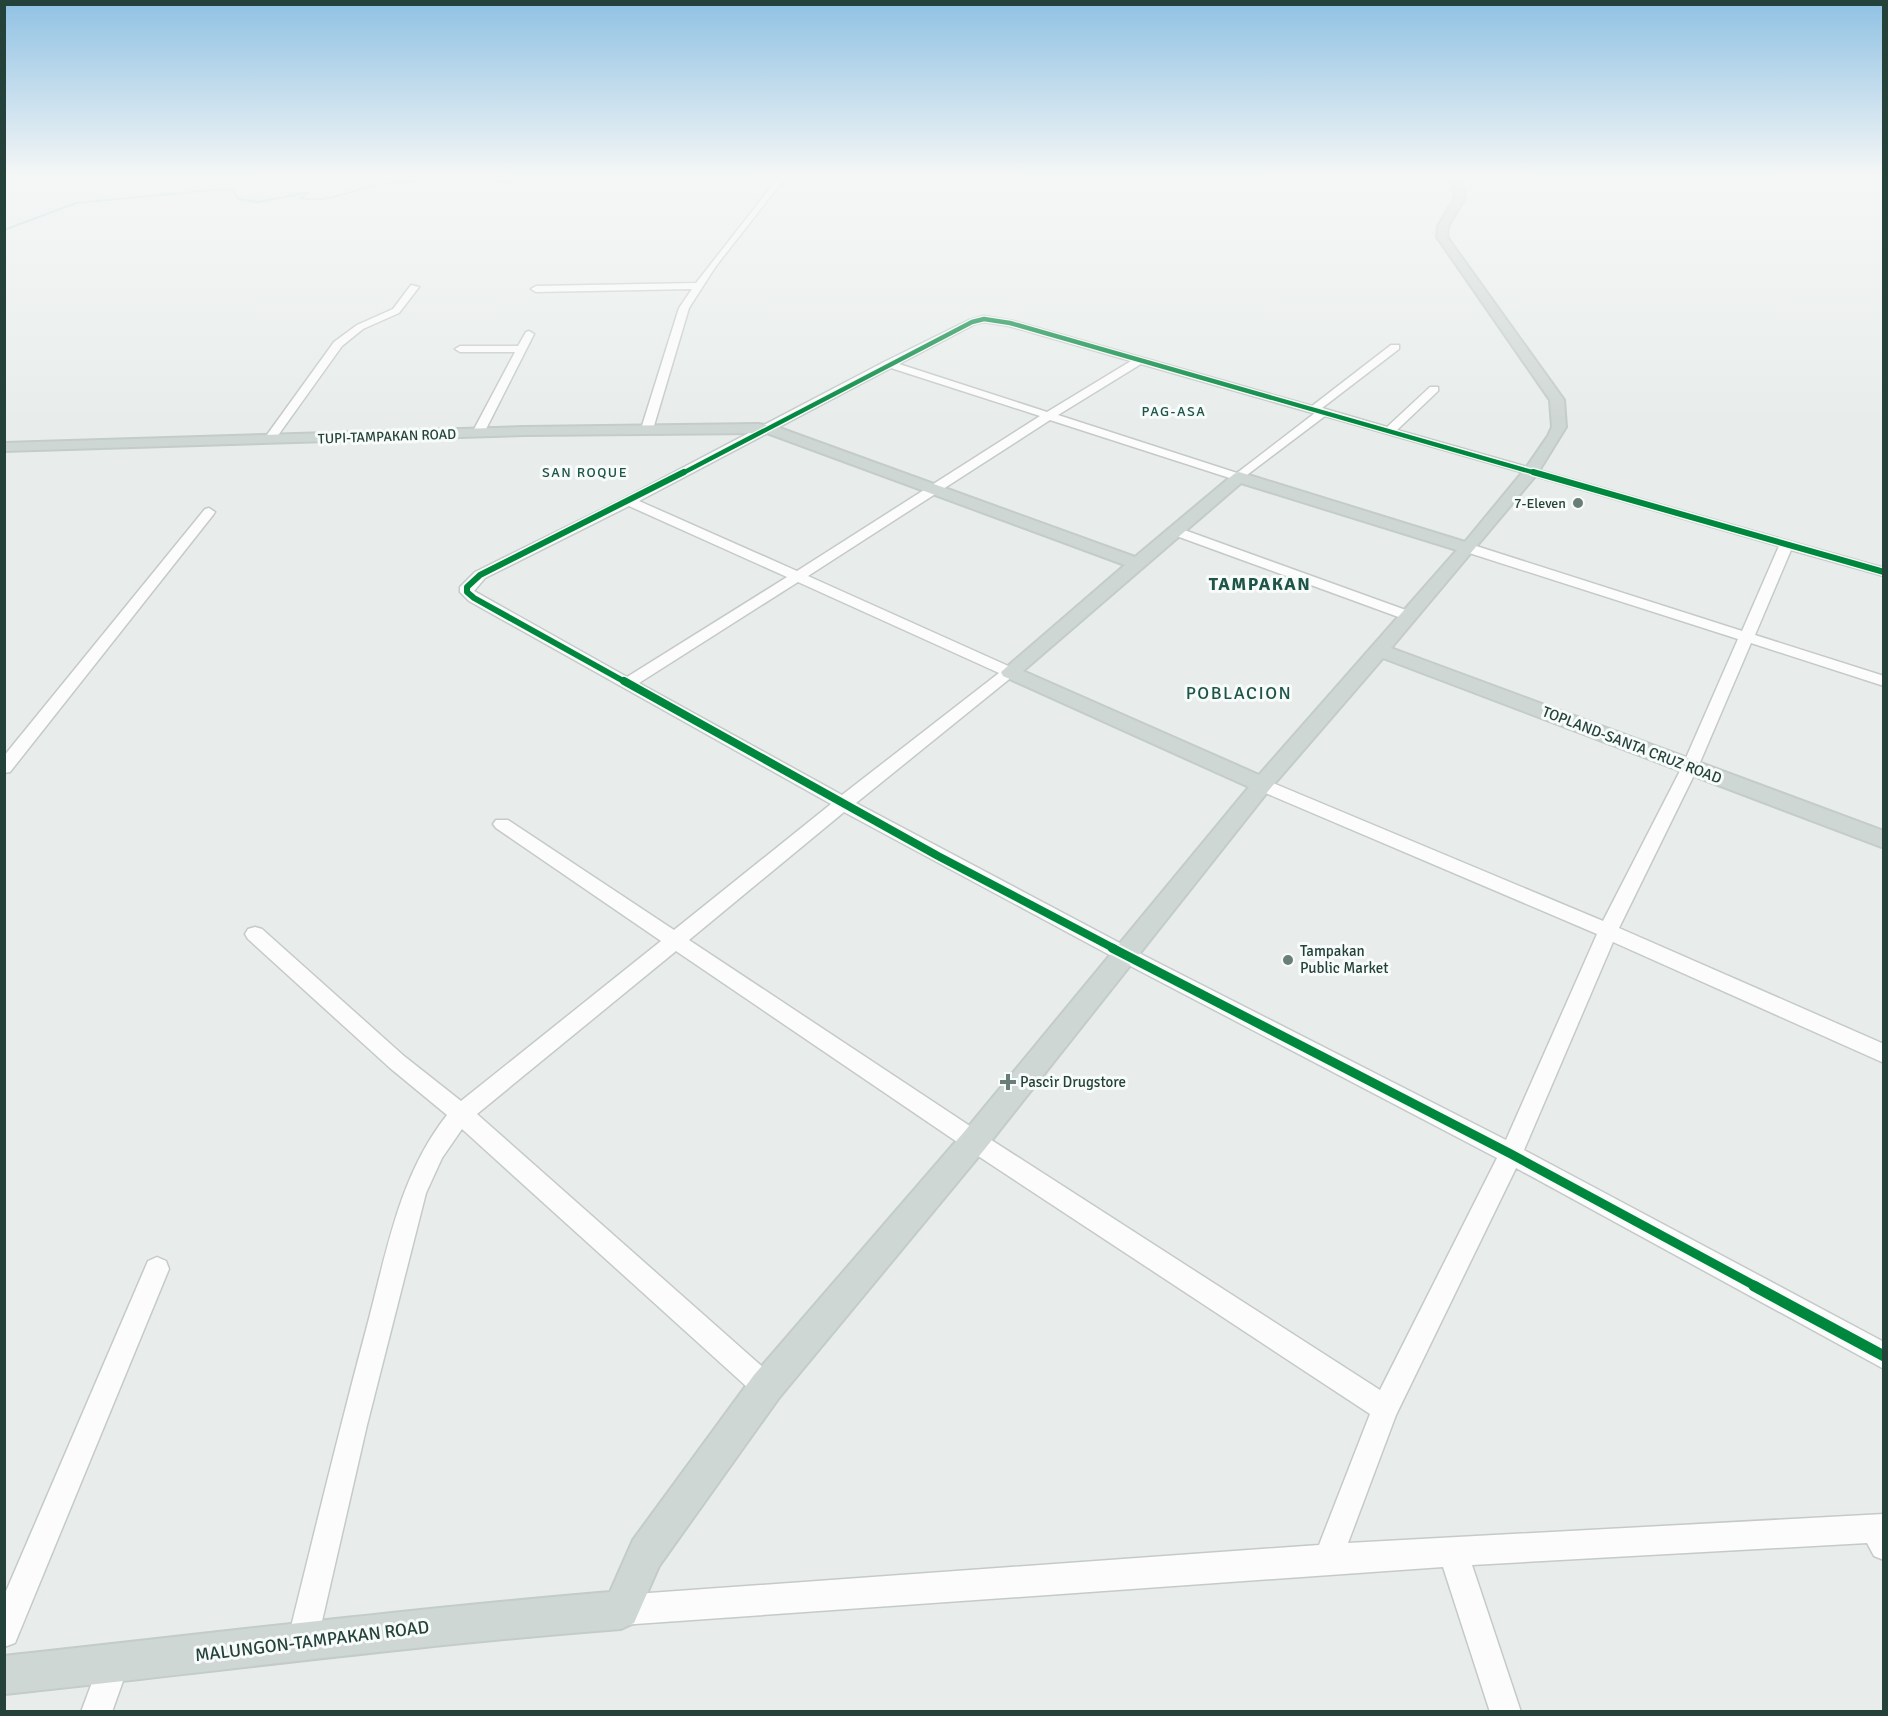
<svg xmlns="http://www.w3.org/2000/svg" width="1888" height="1716" font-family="Signika,sans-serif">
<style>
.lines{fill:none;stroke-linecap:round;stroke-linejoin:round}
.stream{stroke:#a9d4db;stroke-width:2}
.minor-casing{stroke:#c5cac8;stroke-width:3}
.major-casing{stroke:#c3ccc9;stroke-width:4}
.minor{fill:#fcfcfc;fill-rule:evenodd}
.major{fill:#cfd7d5;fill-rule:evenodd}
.cycleway-far4-casing{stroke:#f7fbf9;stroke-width:7}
.cycleway-far3-casing{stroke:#f7fbf9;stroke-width:9}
.cycleway-far2-casing{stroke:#f7fbf9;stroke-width:11}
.cycleway-far1-casing{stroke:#f7fbf9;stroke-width:13}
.cycleway-casing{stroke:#f7fbf9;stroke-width:15}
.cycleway-far4{stroke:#00873e;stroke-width:4.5}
.cycleway-far3{stroke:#00873e;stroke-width:6}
.cycleway-far2{stroke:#00873e;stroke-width:8}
.cycleway-far1{stroke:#00873e;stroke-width:9}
.cycleway{stroke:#00873e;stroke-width:11}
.poi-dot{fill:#697e78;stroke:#f7fbf9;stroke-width:2}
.labels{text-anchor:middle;stroke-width:6;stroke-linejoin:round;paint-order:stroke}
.far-neighbourhood-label{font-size:14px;letter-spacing:1.5px;fill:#1f5548;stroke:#f7fbf9}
.far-street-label{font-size:14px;fill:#24423a;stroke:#f7fbf9}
.far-poi-label{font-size:14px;fill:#24423a;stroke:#f7fbf9;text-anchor:end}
.street-label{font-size:15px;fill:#24423a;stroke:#f7fbf9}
.poi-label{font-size:15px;fill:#24423a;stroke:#f7fbf9;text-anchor:start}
.far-district-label{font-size:18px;font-weight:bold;letter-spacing:1.5px;fill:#1f5548;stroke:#f7fbf9}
.quarter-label{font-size:18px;letter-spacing:1.5px;fill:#1f5548;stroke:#f7fbf9}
.near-street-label{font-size:18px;fill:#24423a;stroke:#f7fbf9}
</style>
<rect width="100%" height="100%" fill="#e8edeb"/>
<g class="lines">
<g class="stream">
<path d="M481 178 508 182 529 178"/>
<path d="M4 230 76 203 223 189 234 191 238 199 258 202 305 193H309L300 198C322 203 344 194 365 188 392 181 423 181 450 178"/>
</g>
<defs>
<g id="minor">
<path d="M778 178H785L716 266 689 308 653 429 651 431H643L641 429 679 308 692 289 536 292 531 289 536 286 696 283Z"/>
<path d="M411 285 419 287 399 313 363 329 342 346 274 441H266L264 439 334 342 357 325 393 309Z"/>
<path d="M984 316 1013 321 1312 406 1391 345H1399V349L1322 408 1387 427 1430 387H1438V391L1397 430 1884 568V576L1791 550 1755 635 1884 676V686L1751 643 1698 767 1619 928 1884 1044V1063L1613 942 1524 1150 1884 1342V1369L1516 1168 1396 1415 1348 1543 1884 1514V1560L1874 1556 1867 1543 1472 1565 1521 1712H1490L1443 1567 621 1625 611 1620 606 1610 611 1600 621 1595 1319 1545 1370 1414 966 1148 676 951 477 1114 775 1378 779 1387 775 1396 766 1400 757 1396 462 1129 442 1158 426 1193 367 1425 317 1643 313 1654 302 1658 291 1654 287 1643C313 1539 338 1434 366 1330 386 1256 398 1177 447 1115L390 1068 248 939 245 934 248 929 255 927 262 929 404 1056 461 1101 661 941 496 828 493 824 496 820H508L674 930 831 804 469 601 460 592V587L475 572 625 498 884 362 969 320ZM984 322 1009 326 1131 361 1047 412 899 364 975 324ZM1141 364 1309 412 1315 413 1237 473 1058 415ZM891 368 1040 416 797 571 639 501ZM1325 416 1779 546 1742 631 1473 545H1463L1461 548 1463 551 1738 639 1682 767 1603 921 1268 781H1256L1254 785 1256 789 1597 934 1506 1140 1133 950 856 803 1018 672 1015 669 808 576 1050 420 1239 481ZM629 506 787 577 627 677 474 591 485 578ZM798 582 999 673 842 795 639 683ZM844 812 1119 960 1497 1158 1380 1390 982 1134 689 940Z"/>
<path d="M529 331 534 334 484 433 478 436 474 435 472 433 515 352H460L455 349 460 346H518L526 332Z"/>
<path d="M209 508 215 512 213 515 10 772 4 773V756L205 509Z"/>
<path d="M1176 527 1414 613 1416 616 1409 620 1404 619 1171 534 1170 531Z"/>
<path d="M157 1257 166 1261 169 1269 15 1643 4 1647V1596L148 1261Z"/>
<path d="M114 1649 125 1653 129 1664 112 1712H81L103 1653Z"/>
</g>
<path id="major" d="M1448 178H1457L1463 186 1465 198 1448 226 1447 237 1564 400 1566 427 1537 474 1391 648 1884 831V848L1383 658 1269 790 984 1150 778 1399 659 1566 634 1623 621 1629C415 1645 210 1672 4 1694V1656C206 1634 408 1609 610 1592L633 1540 754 1375 964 1132 1249 787 1003 676 1001 672 1125 565 767 433 524 435 4 451V443L524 427 758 424 774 426 1135 557 1234 474 1239 472 1465 542 1526 468 1548 436 1552 427 1550 400 1437 237 1438 226 1455 198 1453 186ZM1241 483 1457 550 1259 775 1023 671Z"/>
</defs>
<use href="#minor" class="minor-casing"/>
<use href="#major" class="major-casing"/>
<use href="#minor" class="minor"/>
<use href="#major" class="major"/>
<defs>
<path id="cycleway-far4" d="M681 474 972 322 984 319 1010 323 1539 474"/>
<g id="cycleway-far3">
<path d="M1533 472 1884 572"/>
<path d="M627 683 474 598 467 592V587L480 575 684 472"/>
</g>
<path id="cycleway-far2" d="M624 681 938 856 1115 949"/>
<path id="cycleway-far1" d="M1112 948 1511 1154 1757 1287"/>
<path id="cycleway" d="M1754 1286 1884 1356"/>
</defs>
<use href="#cycleway-far4" class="cycleway-far4-casing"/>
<use href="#cycleway-far3" class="cycleway-far3-casing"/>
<use href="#cycleway-far2" class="cycleway-far2-casing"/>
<use href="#cycleway-far1" class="cycleway-far1-casing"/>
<use href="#cycleway" class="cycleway-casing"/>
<use href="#cycleway-far4" class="cycleway-far4"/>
<use href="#cycleway-far3" class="cycleway-far3"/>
<use href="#cycleway-far2" class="cycleway-far2"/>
<use href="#cycleway-far1" class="cycleway-far1"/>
<use href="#cycleway" class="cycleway"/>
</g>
<linearGradient id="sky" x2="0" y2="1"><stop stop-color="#8fc1e3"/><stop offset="0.42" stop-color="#f5f7f6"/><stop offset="1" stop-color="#f5f7f6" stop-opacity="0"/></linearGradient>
<rect width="1888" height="419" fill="url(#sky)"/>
<g class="poi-dot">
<circle cx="1578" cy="503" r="6"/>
<circle cx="1288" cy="960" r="6"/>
<path d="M1005 1073h6v6h6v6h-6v6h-6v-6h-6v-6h6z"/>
</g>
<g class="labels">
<g class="far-neighbourhood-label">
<text x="1174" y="416">PAG-ASA</text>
<text x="585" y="477">SAN ROQUE</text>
</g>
<g class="far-street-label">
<text transform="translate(387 436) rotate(-2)" y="5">TUPI-TAMPAKAN ROAD</text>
</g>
<g class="far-poi-label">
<text x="1566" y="508">7-Eleven</text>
</g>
<g class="street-label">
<text transform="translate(1632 745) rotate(21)" y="5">TOPLAND-SANTA CRUZ ROAD</text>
</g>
<g class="poi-label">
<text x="1300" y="956">Tampakan<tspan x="1300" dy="17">Public Market</tspan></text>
<text x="1020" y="1087">Pascir Drugstore</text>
</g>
<g class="far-district-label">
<text x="1260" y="590">TAMPAKAN</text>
</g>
<g class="quarter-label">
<text x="1239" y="699">POBLACION</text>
</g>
<g class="near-street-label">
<text transform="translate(312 1641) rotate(-7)" y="6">MALUNGON-TAMPAKAN ROAD</text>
</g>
</g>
<rect width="1888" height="1716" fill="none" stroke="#24423a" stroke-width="12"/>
</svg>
